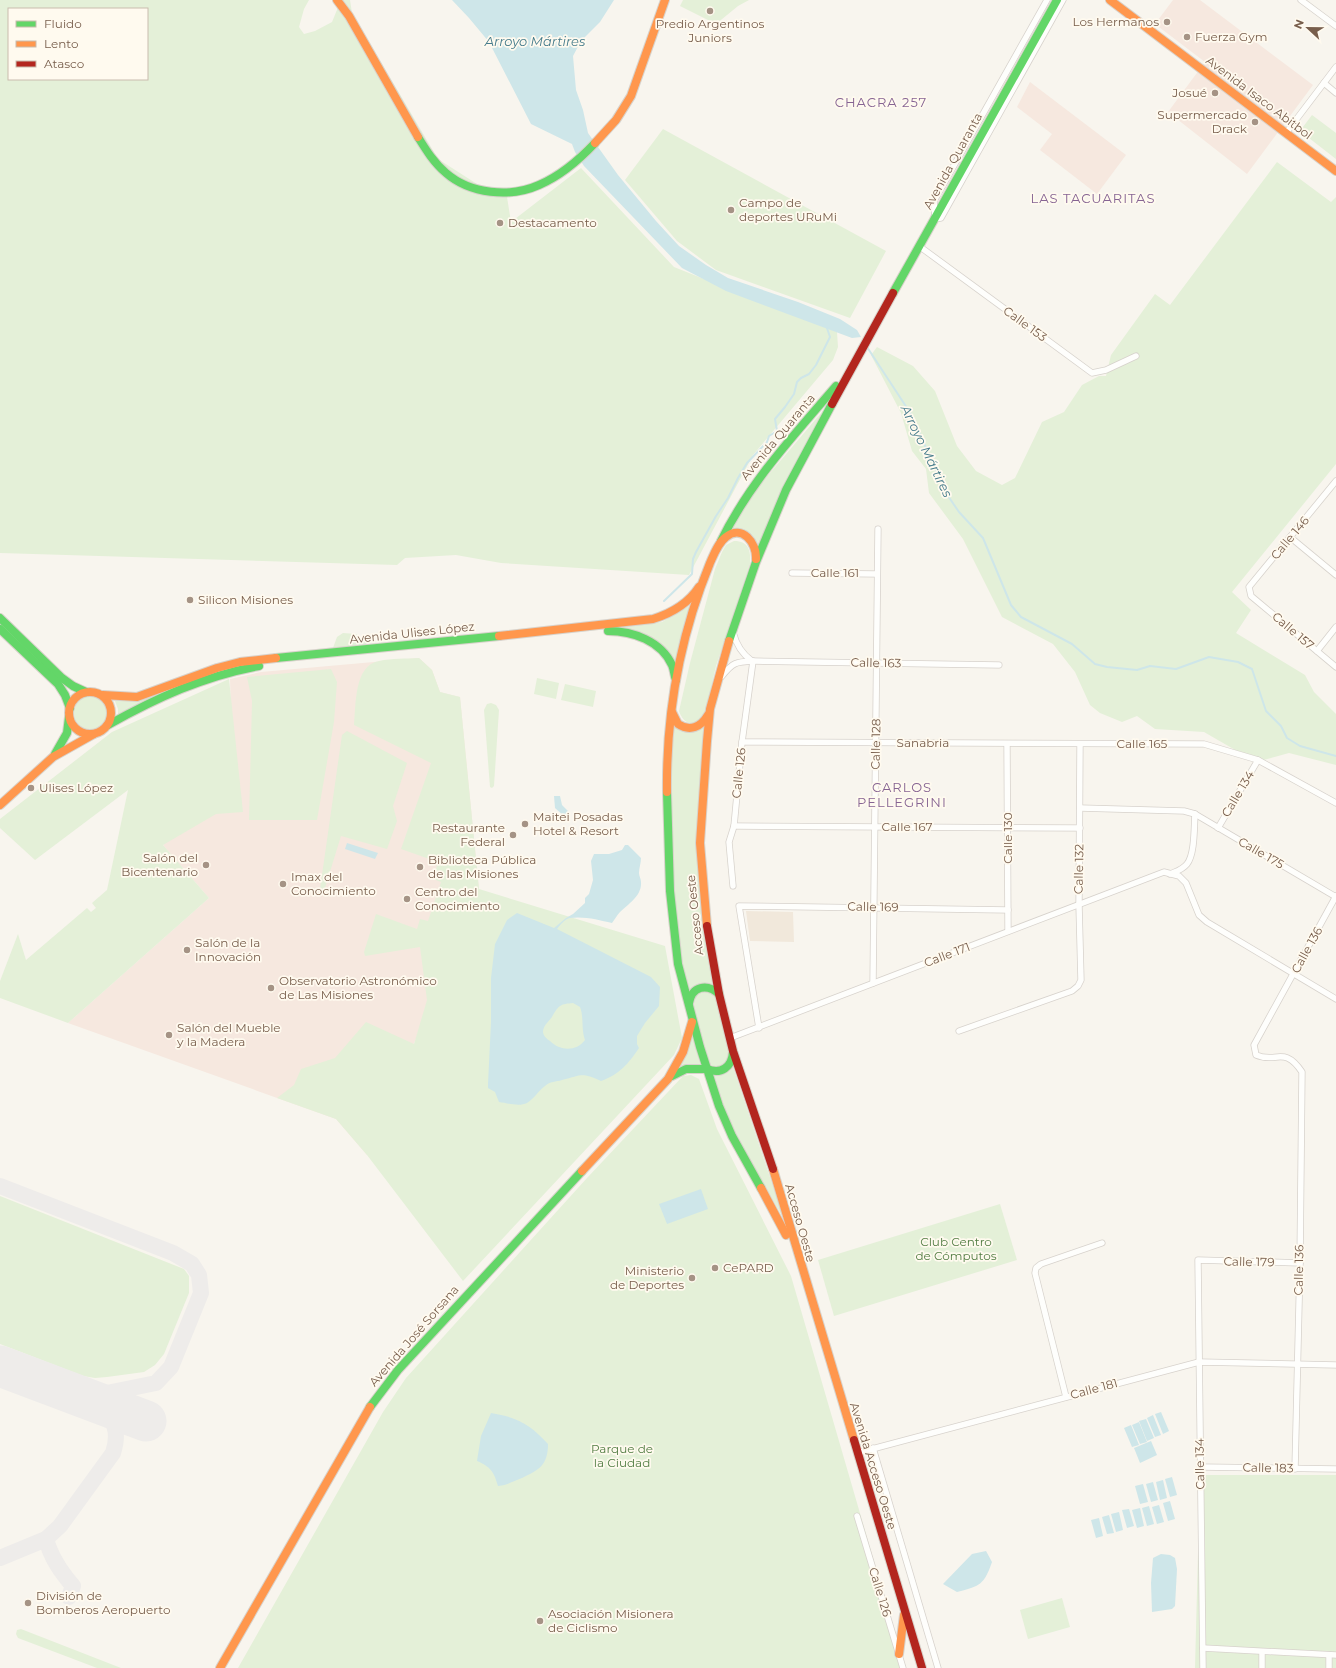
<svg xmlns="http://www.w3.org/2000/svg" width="1336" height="1668" font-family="Montserrat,sans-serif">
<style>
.residential{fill:#f1e8db}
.commercial{fill:#f6e8df}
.green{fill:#e4f0d8;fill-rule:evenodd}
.water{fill:#cee6e9;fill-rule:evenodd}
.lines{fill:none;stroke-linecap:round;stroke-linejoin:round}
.stream{stroke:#cee6e9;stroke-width:2}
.taxiway{stroke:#eeecea;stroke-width:16}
.runway{stroke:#eeecea;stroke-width:41}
.street-casing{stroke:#d7d2cc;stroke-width:7}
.fast-casing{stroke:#d8d2cb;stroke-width:10}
.slow-casing{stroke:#d8d2cb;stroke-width:10}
.jam-casing{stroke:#d8d2cb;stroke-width:10}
.street{stroke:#fefefc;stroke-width:5.5}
.fast{stroke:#63d668;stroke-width:8}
.slow{stroke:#ff974d;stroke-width:8}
.jam{stroke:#b3261e;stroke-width:8}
.poi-dot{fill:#a59385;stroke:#fffaef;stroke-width:1.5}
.labels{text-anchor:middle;stroke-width:3.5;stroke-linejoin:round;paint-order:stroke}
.poi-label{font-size:12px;fill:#785e4c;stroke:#fffaef;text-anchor:start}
.street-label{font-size:12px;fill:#785e4c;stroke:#fffaef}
.park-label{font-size:12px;fill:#527d43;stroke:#fffaef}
.water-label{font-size:13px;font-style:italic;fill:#457b8b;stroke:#fffaef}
.neighbourhood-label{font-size:13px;letter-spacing:1px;fill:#866493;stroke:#fffaef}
</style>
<rect width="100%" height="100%" fill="#f8f5ee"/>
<path class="residential" d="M746 911 793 912 794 942 750 941Z"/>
<g class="commercial">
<path d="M1173 0H1200L1313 85 1247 174 1168 112 1205 62 1155 24Z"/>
<path d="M1030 82 1126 155 1097 194 1040 150 1052 134 1017 107Z"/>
<path d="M419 658 432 670 440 692 460 697 479 889 367 1155 336 1119 68 1023 209 898 163 845 204 809 234 807 230 679 261 672Z"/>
</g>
<g class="green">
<path d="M0 0H309L304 9 299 27 304 34 315 31 332 22 341 0H350L352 13 438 159 477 184 507 197 511 222 581 168 674 267 837 332 838 347 833 360 753 455 689 575 501 563 456 555 405 558 397 565 0 553ZM9 9H147V79H9Z"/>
<path d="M683 0H749L738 6 716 24 680 6Z"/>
<path d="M1312 115 1336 133V159L1300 131Z"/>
<path d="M663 129 886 251 850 318 716 270 677 241 625 180Z"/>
<path d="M1277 162 1331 202 1336 197V464L1232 592 1251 610 1236 633 1305 675 1314 692 1336 714V765L1289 753 1256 762 1204 732 1155 729 1137 716 1122 722 1100 713 1090 705 1075 672 1053 644 1002 617 963 539 929 493 926 469 912 451 901 413 871 355 877 347 913 366 935 391 957 446 976 471 1002 485 1015 478 1042 422 1064 412 1082 385 1099 376H1106L1111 355 1155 294 1170 305Z"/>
<path d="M827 406 758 546 731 530 752 494Z"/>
<path d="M734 541C749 541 751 551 750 564L716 666 705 714 696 724C687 724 682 720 679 711L690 663 715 569 722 552 726 545Z"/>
<path d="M691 605 675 661 660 643 617 628 373 652V651L662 622Z"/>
<path d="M343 633 356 634 367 644 333 648 337 637Z"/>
<path d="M419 658 432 670 440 692 460 697 479 889 665 946 682 1038 674 1055 463 1281 367 1155 336 1119 277 1098 294 1085 301 1069 335 1058 366 1022 414 1044 427 1000 420 947 365 956 364 952 376 914 417 929 420 919 428 921 441 882 433 879 438 862 401 849 431 763 354 725C356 705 354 665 379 661 392 658 406 659 419 658Z"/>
<path d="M240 665 118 716V709L115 701 138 700Z"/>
<path d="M331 669 337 682 334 722 317 820H249L252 701 247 677Z"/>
<path d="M537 678 559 683 556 699 534 694Z"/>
<path d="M229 679 243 812 216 814 163 845 209 898 68 1023 0 998V981L18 934 26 960 87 908 91 912 96 908 92 903 107 890 128 790 35 860 0 828V819L112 732Z"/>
<path d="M565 684 596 691 593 707 561 700Z"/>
<circle cx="91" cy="713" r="17"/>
<path d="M491 703 496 705 499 710 494 786 492 788 490 787 484 710 487 704Z"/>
<path d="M674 722 678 727 706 724 699 843 717 991H690L679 951 671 865 672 735Z"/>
<path d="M347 731 407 763 393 806 397 821 387 849 341 836 324 891 320 889 342 735Z"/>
<path d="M708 990 717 996 731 1056 722 1067H714L709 1063C706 1052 690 1008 694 1000 696 993 702 991 708 990Z"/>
<path d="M692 1036 701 1067 674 1073Z"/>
<path d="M733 1067 784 1219 727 1122 711 1072C721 1074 727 1076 733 1067Z"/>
<path d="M691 1075 699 1079 717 1129 791 1276 905 1668H238L383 1412 406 1378 587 1178 683 1076Z"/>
<path d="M0 1196 184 1269 189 1276V1293L164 1354 155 1365 144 1372 107 1377 95 1378 83 1376 0 1344Z"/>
<path d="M1000 1204 1017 1260 834 1316 818 1260Z"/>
<path d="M1200 1475H1336V1668H1195Z"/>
<path d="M1062 1598 1070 1627 1028 1639 1020 1610Z"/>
<path d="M21 1629 121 1668H97L18 1638 16 1634 17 1630Z"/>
</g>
<g class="water">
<path d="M452 0H614L600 22 581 41 573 56 576 90 583 110 588 133 618 175 656 221 679 246 706 265 728 278 798 302 840 319 857 330 861 337 852 338 726 291 682 268 584 166 575 152 572 144 531 124 489 42 469 18Z"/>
<path d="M554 796H560L562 805 568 811 564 816 555 808Z"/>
<path d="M347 843 378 853 375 859 345 849Z"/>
<path d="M625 845H628L641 858C641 863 639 868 639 873 639 876 641 879 641 882 642 896 628 904 620 912 617 915 615 919 612 923 599 920 584 916 570 918 565 919 560 925 557 929L651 977 660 987 659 1006 645 1023 637 1036V1044L639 1048C628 1064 620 1074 601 1081 581 1072 582 1075 562 1080 556 1082 550 1081 545 1086 538 1091 534 1099 527 1103 519 1107 507 1103 499 1102L495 1092 488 1088V1084L491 1022V978L495 944 507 920 517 913 554 928 566 918 573 914 585 903V898L589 894 593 880 591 861 594 854H609L622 850ZM573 1003 580 1007C584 1017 581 1029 585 1040 576 1052 560 1051 550 1041 546 1038 543 1036 543 1031 544 1024 551 1020 553 1015 559 1005 561 1004 573 1003Z"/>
<path d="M701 1189 708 1209 667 1224 659 1204Z"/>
<path d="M1161 1412 1169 1431 1163 1434 1155 1414Z"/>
<path d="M491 1413C517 1417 531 1425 548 1444 548 1465 539 1470 522 1478 513 1481 508 1485 498 1486 494 1472 491 1467 477 1461L481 1436Z"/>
<path d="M1153 1415 1161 1435 1155 1437 1147 1418Z"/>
<path d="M1146 1419 1154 1438 1147 1441 1139 1421Z"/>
<path d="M1139 1422 1147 1442 1140 1444 1132 1425Z"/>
<path d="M1131 1425 1139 1445 1132 1447 1124 1428Z"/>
<path d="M1151 1441 1157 1455 1140 1463 1134 1448Z"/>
<path d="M1172 1477 1177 1495 1170 1497 1165 1479Z"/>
<path d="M1163 1480 1167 1498 1160 1500 1156 1482Z"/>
<path d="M1153 1482 1158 1500 1151 1502 1146 1484Z"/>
<path d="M1143 1484 1148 1502 1140 1504 1135 1486Z"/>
<path d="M1170 1501 1175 1519 1168 1521 1163 1503Z"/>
<path d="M1159 1505 1164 1522 1157 1524 1152 1507Z"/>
<path d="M1149 1506 1154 1524 1147 1526 1142 1508Z"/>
<path d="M1140 1508 1144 1526 1137 1528 1132 1510Z"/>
<path d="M1129 1509 1134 1526 1127 1528 1122 1510Z"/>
<path d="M1119 1512 1123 1530 1116 1532 1111 1514Z"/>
<path d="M1109 1515 1114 1533 1107 1534 1102 1517Z"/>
<path d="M1099 1518 1103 1536 1096 1538 1091 1520Z"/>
<path d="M986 1551 992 1562C984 1585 980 1586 957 1592L943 1584 972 1554Z"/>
<path d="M1161 1554 1170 1555 1175 1558 1177 1569 1175 1606 1172 1609 1152 1612 1151 1583 1153 1558Z"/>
</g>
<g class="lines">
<g class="stream">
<path d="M867 347 911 414 946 493 959 512 983 538 1011 605 1021 617 1072 644 1095 664 1107 667 1137 670 1150 666 1176 669 1209 657 1238 662 1252 669 1266 711 1281 726 1287 738 1300 746 1336 756"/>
<path d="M664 601 692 574 693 559 696 552 716 516 728 498 738 478 747 463 767 442 769 436 777 431 775 419 785 407 794 394 797 382 801 378 809 374 816 365 830 337 827 328"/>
</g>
<g class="taxiway">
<path d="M0 1186 173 1253 192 1264 199 1275 201 1293 171 1367 156 1383 82 1398"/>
<path d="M46 1539C51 1558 61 1572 73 1586L69 1597"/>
<path d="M0 1558 46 1539 60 1526 113 1453C123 1422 107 1411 82 1398"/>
</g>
<path class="runway" d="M0 1366 146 1421"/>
<defs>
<g id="street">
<path d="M1047 0 934 201 935 219 941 218 1063 0"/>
<path d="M1301 0 1336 26"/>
<path d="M1324 83 1336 93"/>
<path d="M1286 133 1336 67"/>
<path d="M919 246 1092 373 1106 370 1136 356"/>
<path d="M1336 481 1249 587 1251 596 1336 667"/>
<path d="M1290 537 1336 575"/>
<path d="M792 573 877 574"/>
<path d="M733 632C736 644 742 654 752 661"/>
<path d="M1317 651 1336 627"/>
<path d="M722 676C733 662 736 662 753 661L999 665"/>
<path d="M742 742 1204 744 1258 760 1336 803"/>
<path d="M1007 744 1008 931"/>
<path d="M1080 808 1184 811 1195 814 1336 897"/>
<path d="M734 826 1080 828"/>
<path d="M1218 828 1258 760"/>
<path d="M1170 874C1177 871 1182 870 1187 864 1195 854 1194 827 1195 814"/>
<path d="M733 886 729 842 734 826 742 742 753 661"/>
<path d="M873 983 878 529"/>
<path d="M759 1028 739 906 1008 910"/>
<path d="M959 1031 1072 991 1078 986 1081 980 1079 905 1080 744"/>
<path d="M730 1038 1164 872 1179 876 1186 883 1199 915 1207 922 1336 999"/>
<path d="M1066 1397 1035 1273 1036 1268 1041 1264 1102 1243"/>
<path d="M873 1448 938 1668"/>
<path d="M857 1453 1199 1362 1336 1365"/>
<path d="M1200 1467 1336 1469"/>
<path d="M1295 1469 1300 1263 1302 1072C1284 1045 1276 1064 1256 1055L1254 1045 1336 896"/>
<path d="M857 1516 903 1668"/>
<path d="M1203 1648 1336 1655"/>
<path d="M1203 1668 1198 1260 1300 1263"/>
<path d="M1262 1668V1652"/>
<path d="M1329 1668V1655"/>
</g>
<g id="fast">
<path d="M418 137C426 150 434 163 446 173 470 194 510 198 539 185 560 176 579 160 595 143"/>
<path d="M893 293 1057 0"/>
<path d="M721 541C750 482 794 435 836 386"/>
<path d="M0 618 62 678 73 686 86 692"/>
<path d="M0 629 58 684 65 695 70 708"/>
<path d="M608 631C633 631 661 641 672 665 674 669 674 675 676 680"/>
<path d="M729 641 756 562 786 490 832 404"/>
<path d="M276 658 499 636"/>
<path d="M108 725C156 698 204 676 259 666"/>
<path d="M55 754 67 733 69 717"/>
<path d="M667 792 670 891 678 964 700 1047 719 1106 732 1136 761 1188"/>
<path d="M689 1003C692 986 707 983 719 994"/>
<path d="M707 1069C721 1075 732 1067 733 1052"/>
<path d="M672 1076 686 1069H707"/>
<path d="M370 1407 398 1370 582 1171"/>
</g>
<g id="slow">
<path d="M337 0 349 16 418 137"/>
<path d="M1110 0 1336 171"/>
<path d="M595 143 616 120 631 96 665 0"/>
<path d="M499 636 653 619C672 613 688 604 699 587"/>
<circle cx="90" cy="713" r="21"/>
<path d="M103 695 137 697 217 668 240 662 276 658"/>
<path d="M672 712 678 724C690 732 701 727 708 715"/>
<path d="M667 792C666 713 680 636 710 563 714 554 718 543 726 537 742 524 757 543 756 559"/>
<path d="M0 805 53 757 94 734"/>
<path d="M707 926 700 843 707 741 710 709 729 641"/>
<path d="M773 1169 854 1440"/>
<path d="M582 1171 668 1079 683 1052 692 1022"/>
<path d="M761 1188 786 1235"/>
<path d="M899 1654 904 1615"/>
<path d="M220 1668 370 1407"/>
</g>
<g id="jam">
<path d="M832 404 893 293"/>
<path d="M707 926 719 994 733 1051 773 1169"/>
<path d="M854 1440 922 1668"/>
</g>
</defs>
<use href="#street" class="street-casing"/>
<use href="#fast" class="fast-casing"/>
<use href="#slow" class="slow-casing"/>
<use href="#jam" class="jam-casing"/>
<use href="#street" class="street"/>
<use href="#fast" class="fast"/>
<use href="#slow" class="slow"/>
<use href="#jam" class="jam"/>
</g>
<g class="poi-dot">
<circle cx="710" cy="11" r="4"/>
<circle cx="1167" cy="22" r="4"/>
<circle cx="1187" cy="37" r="4"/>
<circle cx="1215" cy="93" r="4"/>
<circle cx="1255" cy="122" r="4"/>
<circle cx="731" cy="210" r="4"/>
<circle cx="500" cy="223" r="4"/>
<circle cx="190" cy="600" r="4"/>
<circle cx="31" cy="788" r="4"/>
<circle cx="525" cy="824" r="4"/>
<circle cx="513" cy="835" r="4"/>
<circle cx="206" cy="865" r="4"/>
<circle cx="420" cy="867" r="4"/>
<circle cx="283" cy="884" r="4"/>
<circle cx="407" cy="899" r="4"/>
<circle cx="187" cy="950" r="4"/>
<circle cx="271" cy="988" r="4"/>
<circle cx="169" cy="1035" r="4"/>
<circle cx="715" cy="1268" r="4"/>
<circle cx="692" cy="1278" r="4"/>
<circle cx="28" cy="1603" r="4"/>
<circle cx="540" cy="1621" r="4"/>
</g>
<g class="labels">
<g class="poi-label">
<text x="1159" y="26" text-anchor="end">Los Hermanos</text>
<text x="710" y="28" text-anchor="middle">Predio Argentinos<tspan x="710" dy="14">Juniors</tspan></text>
<text x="1195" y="41">Fuerza Gym</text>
<text x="1207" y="97" text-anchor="end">Josué</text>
<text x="1247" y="119" text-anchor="end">Supermercado<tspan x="1247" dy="14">Drack</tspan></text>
<text x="739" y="207">Campo de<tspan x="739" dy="14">deportes URuMi</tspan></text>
<text x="508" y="227">Destacamento</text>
<text x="198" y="604">Silicon Misiones</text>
<text x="39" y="792">Ulises López</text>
<text x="533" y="821">Maitei Posadas<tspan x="533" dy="14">Hotel &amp; Resort</tspan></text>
<text x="505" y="832" text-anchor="end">Restaurante<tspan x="505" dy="14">Federal</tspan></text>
<text x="198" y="862" text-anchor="end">Salón del<tspan x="198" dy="14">Bicentenario</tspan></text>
<text x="428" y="864">Biblioteca Pública<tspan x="428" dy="14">de las Misiones</tspan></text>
<text x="291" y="881">Imax del<tspan x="291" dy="14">Conocimiento</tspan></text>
<text x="415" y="896">Centro del<tspan x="415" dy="14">Conocimiento</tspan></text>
<text x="195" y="947">Salón de la<tspan x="195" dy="14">Innovación</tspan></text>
<text x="279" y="985">Observatorio Astronómico<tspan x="279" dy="14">de Las Misiones</tspan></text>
<text x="177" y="1032">Salón del Mueble<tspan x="177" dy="14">y la Madera</tspan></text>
<text x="723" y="1272">CePARD</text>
<text x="684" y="1275" text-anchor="end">Ministerio<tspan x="684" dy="14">de Deportes</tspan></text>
<text x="36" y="1600">División de<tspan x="36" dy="14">Bomberos Aeropuerto</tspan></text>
<text x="548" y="1618">Asociación Misionera<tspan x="548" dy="14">de Ciclismo</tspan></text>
</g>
<g class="street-label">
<text transform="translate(1259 98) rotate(37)" y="4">Avenida Isaco Abitbol</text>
<text transform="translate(953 161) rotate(-61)" y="4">Avenida Quaranta</text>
<text transform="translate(1025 324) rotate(36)" y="4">Calle 153</text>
<text transform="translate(778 437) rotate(-50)" y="4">Avenida Quaranta</text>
<text transform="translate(1290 538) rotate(-50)" y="4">Calle 146</text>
<text x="835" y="577">Calle 161</text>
<text transform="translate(1293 631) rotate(40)" y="4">Calle 157</text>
<text transform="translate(412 633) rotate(-6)" y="4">Avenida Ulises López</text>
<text transform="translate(876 663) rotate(1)" y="4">Calle 163</text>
<text x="923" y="747">Sanabria</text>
<text transform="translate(876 744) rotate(-89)" y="4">Calle 128</text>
<text x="1142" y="748">Calle 165</text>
<text transform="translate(739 773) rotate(-84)" y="4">Calle 126</text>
<text transform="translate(1238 794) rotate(-59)" y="4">Calle 134</text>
<text x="907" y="831">Calle 167</text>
<text transform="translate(1008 838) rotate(-90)" y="4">Calle 130</text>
<text transform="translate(1261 853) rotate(30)" y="4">Calle 175</text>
<text transform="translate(1079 869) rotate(-89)" y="4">Calle 132</text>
<text transform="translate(873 907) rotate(1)" y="4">Calle 169</text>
<text transform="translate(695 915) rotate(-96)" y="4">Acceso Oeste</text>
<text transform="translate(1307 950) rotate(-61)" y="4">Calle 136</text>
<text transform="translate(947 955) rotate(-21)" y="4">Calle 171</text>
<text transform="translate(800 1223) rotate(74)" y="4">Acceso Oeste</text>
<text transform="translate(1249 1262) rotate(1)" y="4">Calle 179</text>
<text transform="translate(1299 1270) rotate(-89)" y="4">Calle 136</text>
<text transform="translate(414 1336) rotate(-49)" y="4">Avenida José Sorsana</text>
<text transform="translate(1094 1389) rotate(-15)" y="4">Calle 181</text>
<text transform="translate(1200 1464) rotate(-91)" y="4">Calle 134</text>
<text transform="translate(873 1466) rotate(73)" y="4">Avenida Acceso Oeste</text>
<text transform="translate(1268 1468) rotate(1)" y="4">Calle 183</text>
<text transform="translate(880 1592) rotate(73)" y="4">Calle 126</text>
</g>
<g class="park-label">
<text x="956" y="1246">Club Centro<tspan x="956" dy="14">de Cómputos</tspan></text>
<text x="622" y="1453">Parque de<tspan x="622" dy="14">la Ciudad</tspan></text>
</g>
<g class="water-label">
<text x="535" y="46">Arroyo Mártires</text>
<text transform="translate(927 451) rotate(64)" y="5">Arroyo Mártires</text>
</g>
<g class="neighbourhood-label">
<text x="881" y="107">CHACRA 257</text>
<text x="1093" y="203">LAS TACUARITAS</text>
<text x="902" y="792">CARLOS<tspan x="902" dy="15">PELLEGRINI</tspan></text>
</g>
</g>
<rect x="8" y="8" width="140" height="72" fill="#fffaef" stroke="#c9bcae"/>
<rect x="16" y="21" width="20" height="6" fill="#63d668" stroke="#c9bcae"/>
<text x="44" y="28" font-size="12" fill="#785e4c">Fluido</text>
<rect x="16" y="41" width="20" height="6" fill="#ff974d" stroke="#c9bcae"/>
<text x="44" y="48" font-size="12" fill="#785e4c">Lento</text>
<rect x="16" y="61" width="20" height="6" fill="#b3261e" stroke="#c9bcae"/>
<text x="44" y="68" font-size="12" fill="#785e4c">Atasco</text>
<g transform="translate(1308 28) rotate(292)" stroke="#fffaef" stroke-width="3" paint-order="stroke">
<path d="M0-3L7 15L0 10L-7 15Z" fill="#785e4c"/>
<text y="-6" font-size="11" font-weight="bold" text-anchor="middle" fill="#785e4c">N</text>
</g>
</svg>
